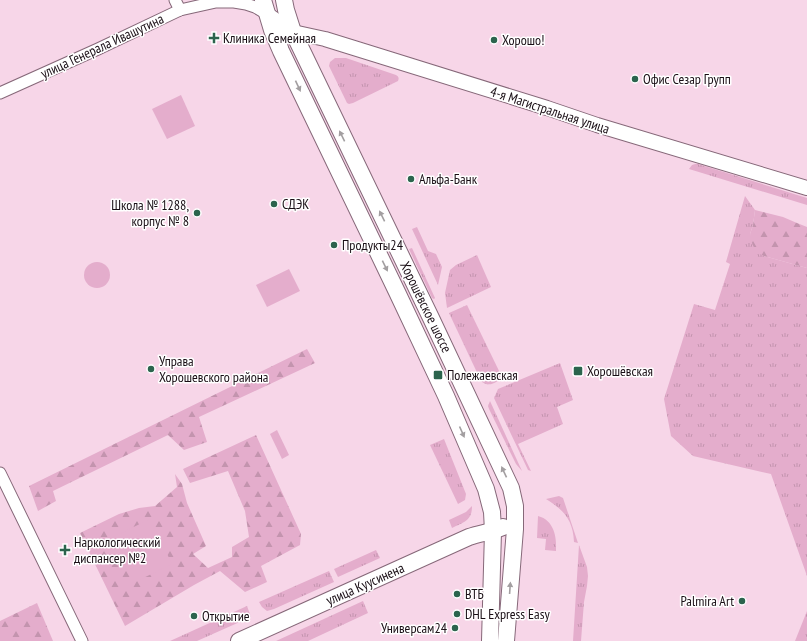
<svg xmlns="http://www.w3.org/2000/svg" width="807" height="641" font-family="'PT Sans Narrow',sans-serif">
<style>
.grass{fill:url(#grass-tufts)}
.forest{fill:url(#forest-firs)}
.park{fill:#e4adcc}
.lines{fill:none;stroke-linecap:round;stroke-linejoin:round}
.minor-casing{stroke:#866879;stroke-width:13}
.tertiary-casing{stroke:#866879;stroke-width:16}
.secondary-casing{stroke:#866879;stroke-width:18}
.minor{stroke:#fff;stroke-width:11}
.tertiary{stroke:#fff;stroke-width:14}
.secondary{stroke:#fff;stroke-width:16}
.oneway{fill:#a39fa1}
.poi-dot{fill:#2b644d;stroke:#fff;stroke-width:1.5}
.labels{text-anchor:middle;stroke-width:3;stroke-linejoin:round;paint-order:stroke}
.poi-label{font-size:14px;fill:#190e15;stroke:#fff;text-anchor:start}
.street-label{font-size:14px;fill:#190e15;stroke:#fff}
</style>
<defs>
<pattern id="grass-tufts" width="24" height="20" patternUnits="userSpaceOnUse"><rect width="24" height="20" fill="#e4adcc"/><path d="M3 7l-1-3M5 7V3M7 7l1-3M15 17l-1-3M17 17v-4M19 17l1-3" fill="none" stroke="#c394ae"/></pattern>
<pattern id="forest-firs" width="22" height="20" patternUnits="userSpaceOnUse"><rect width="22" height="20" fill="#e4adcc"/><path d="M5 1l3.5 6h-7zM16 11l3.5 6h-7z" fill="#c394ae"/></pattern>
</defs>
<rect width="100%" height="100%" fill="#f7d6e8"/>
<g class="grass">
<path d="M335 58H346L396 75C399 77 399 78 398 81L353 103 349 104 347 103 329 66 330 62Z"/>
<path d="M695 164H698L807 198V205L689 169 692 165Z"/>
<path d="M745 196 755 210 753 225 750 234 764 256 807 268V576L771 474 693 456 671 436 664 399 694 304 715 310 730 264 726 262Z"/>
<path d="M417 227 428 251 436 254 442 267 438 285 412 229Z"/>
<path d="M412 248 435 298 434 299 432 298 409 249Z"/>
<path d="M477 255 491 287 447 308 445 293 450 270 456 265Z"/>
<path d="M467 305 501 375C499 383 488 388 481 381L449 313Z"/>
<path d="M560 363 573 400 557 407 563 424 518 444 531 471 528 470 494 398 498 389Z"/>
<path d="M490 401 522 471 516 464 489 409 488 406Z"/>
<path d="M444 439 466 494 465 500 458 504 430 445Z"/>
<path d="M559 496 563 498 578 543 574 542C573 520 564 510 546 499Z"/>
<path d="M472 506C472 521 464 522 452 528L449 520 466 512Z"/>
<path d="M538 516C554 520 557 537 556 551L545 550 546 539 537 538Z"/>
<path d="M579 545 587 567 588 576 587 586 584 602 581 641H573Z"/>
<path d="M376 550 380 558 338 577 334 569Z"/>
<path d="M329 571 334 582 274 609 267 611 262 607 259 602Z"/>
<path d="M363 601 368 613 308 641H276Z"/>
<path d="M247 606 251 617 197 641H170Z"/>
<path d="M807 611V641H795Z"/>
</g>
<g class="forest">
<path d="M755 210 783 217 797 223 807 227V268L764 256 756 252 752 243 750 234 753 225Z"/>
<path d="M307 349 315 363 199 417 207 442 184 450 168 435 53 491 56 501 38 511 29 486Z"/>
<path d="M256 435 301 534 300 545 261 566 267 582 245 592 220 571 194 585 125 626 80 533 119 514 139 508 155 506 177 487 175 474 182 484 187 503 206 546 193 554 208 568 232 557V547L249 537 245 511 228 471 190 483 183 469Z"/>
<path d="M37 603 53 641H0V621Z"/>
</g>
<g class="park">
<path d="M181 95 195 126 167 139 152 109Z"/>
<circle cx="97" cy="275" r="13"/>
<path d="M289 269 300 291 267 307 256 285Z"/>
<path d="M277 430 289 455 282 459 270 434Z"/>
<path d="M150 519 172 564 133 583 111 538Z"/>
</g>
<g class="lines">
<defs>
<g id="minor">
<path d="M175 0 180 10"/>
<path d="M0 93 98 49 180 10 216 2H234L246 4 255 7 267 14"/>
<path d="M0 473 82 641"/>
</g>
<g id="tertiary">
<path d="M267 14 293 32"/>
<path d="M281 51C279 41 280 33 293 32L325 39 383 57 547 108 597 125 807 188"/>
</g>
<g id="secondary">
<path d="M263 0 272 30 281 51 397 292 446 396 486 489 492 512 493 531 490 641"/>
<path d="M284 0 286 10 293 32 431 318 511 488 515 506V529L506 641"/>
<path d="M239 641 469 537C480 533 492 532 503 527"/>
</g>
</defs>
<use href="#minor" class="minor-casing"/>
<use href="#tertiary" class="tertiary-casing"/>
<use href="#secondary" class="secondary-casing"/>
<use href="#minor" class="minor"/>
<use href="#tertiary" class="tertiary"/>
<use href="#secondary" class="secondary"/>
</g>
<defs><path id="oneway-solid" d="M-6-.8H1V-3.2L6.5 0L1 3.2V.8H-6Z"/></defs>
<g class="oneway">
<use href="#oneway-solid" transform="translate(298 86) rotate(65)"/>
<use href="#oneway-solid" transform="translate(342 136) rotate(-116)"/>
<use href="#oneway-solid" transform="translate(382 216) rotate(-116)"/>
<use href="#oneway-solid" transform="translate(385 266) rotate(64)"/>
<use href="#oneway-solid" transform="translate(462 432) rotate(66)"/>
<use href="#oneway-solid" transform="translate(504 472) rotate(-115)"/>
<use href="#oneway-solid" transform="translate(510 588) rotate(-86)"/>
</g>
<g class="poi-dot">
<path d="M212 32h4v4h4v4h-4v4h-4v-4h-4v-4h4z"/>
<circle cx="494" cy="40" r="4"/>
<circle cx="635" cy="79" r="4"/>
<circle cx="411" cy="179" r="4"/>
<circle cx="274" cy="204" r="4"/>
<circle cx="197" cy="213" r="4"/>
<circle cx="334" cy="245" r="4"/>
<circle cx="151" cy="369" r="4"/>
<rect x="573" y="366" width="10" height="10" rx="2"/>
<rect x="433" y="370" width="10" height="10" rx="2"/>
<path d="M63 544h4v4h4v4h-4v4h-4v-4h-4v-4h4z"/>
<circle cx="457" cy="594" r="4"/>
<circle cx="742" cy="601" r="4"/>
<circle cx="457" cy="614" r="4"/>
<circle cx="194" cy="616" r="4"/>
<circle cx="455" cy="628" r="4"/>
</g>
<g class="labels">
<g class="poi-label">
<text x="223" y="43">Клиника Семейная</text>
<text x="502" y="45">Хорошо!</text>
<text x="643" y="84">Офис Сезар Групп</text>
<text x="419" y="184">Альфа-Банк</text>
<text x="282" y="209">СДЭК</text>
<text x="189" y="210" text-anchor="end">Школа № 1288,<tspan x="189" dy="16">корпус № 8</tspan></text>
<text x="342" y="250">Продукты24</text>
<text x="159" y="366">Управа<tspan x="159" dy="16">Хорошевского района</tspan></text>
<text x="587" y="376">Хорошёвская</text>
<text x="447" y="380">Полежаевская</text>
<text x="74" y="547">Наркологический<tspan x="74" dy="16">диспансер №2</tspan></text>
<text x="465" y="599">ВТБ</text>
<text x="734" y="606" text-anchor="end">Palmira Art</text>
<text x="465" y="619">DHL Express Easy</text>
<text x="202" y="621">Открытие</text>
<text x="447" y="633" text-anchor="end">Универсам24</text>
</g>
<g class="street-label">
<text transform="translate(102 46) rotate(-25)" y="5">улица Генерала Ивашутина</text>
<text transform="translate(550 110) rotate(18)" y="5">4-я Магистральная улица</text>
<text transform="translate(426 307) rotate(64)" y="5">Хорошёвское шоссе</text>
<text transform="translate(365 584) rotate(-24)" y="5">улица Куусинена</text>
</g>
</g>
</svg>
